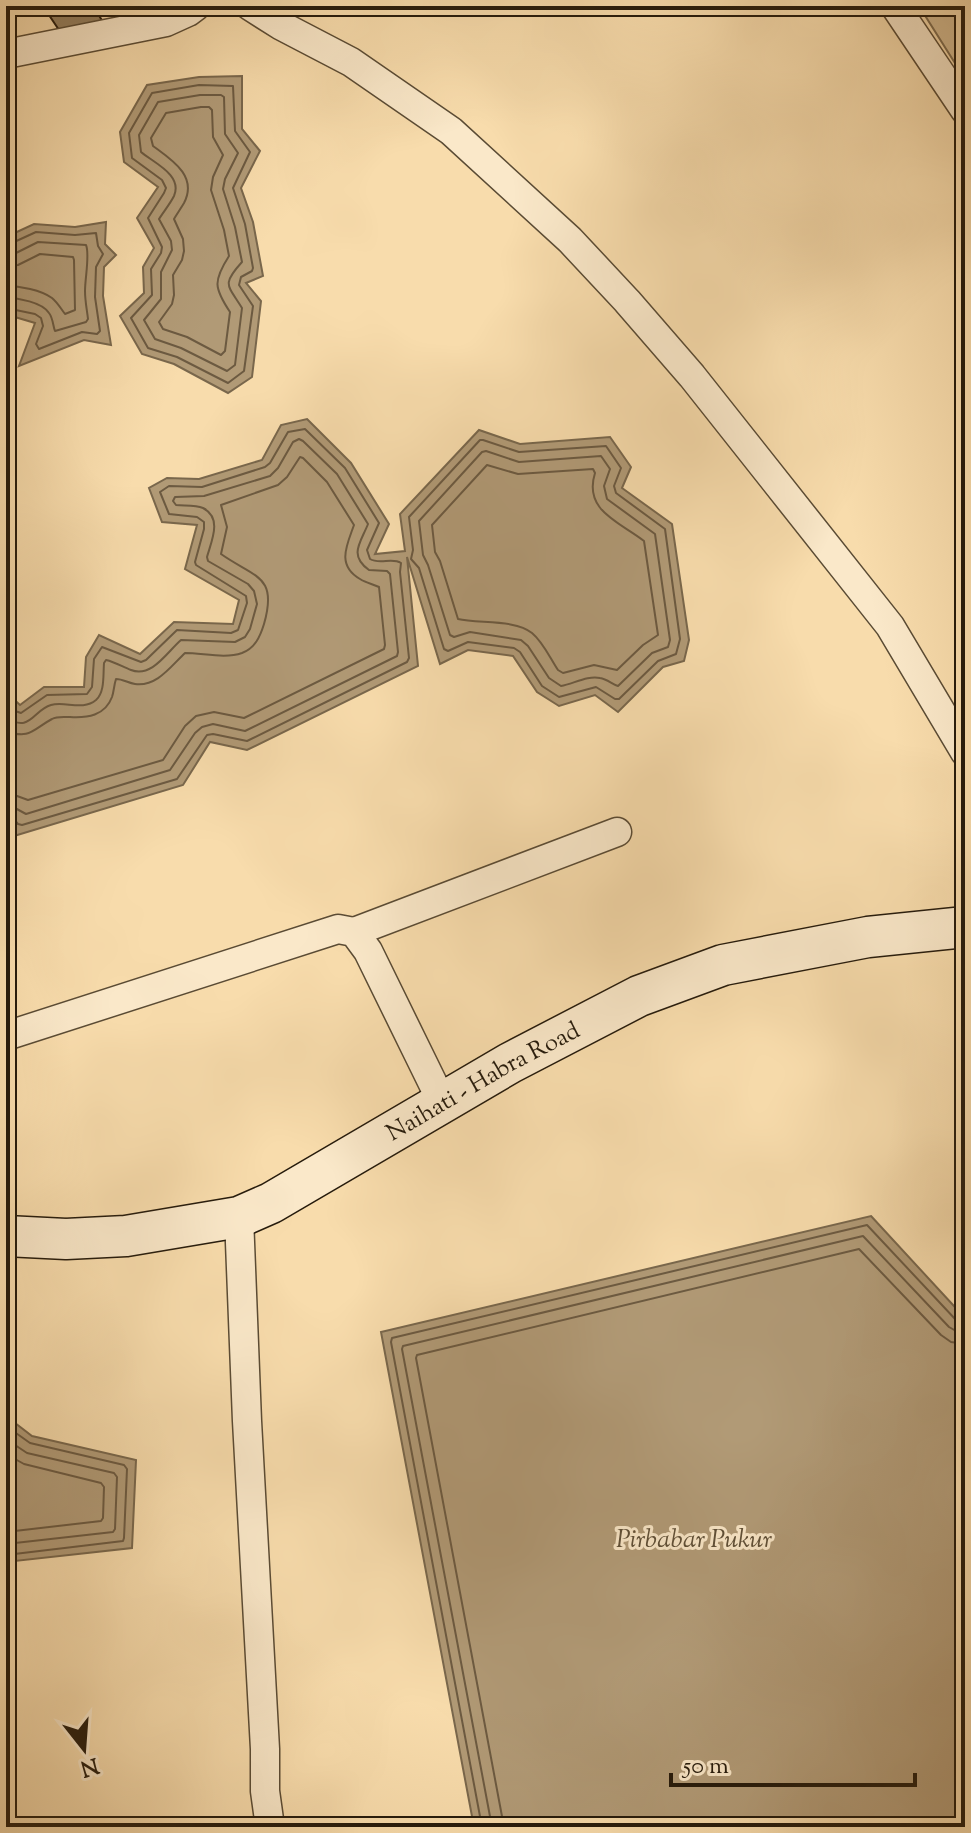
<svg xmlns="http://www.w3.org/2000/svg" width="971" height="1833" font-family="'Sorts Mill Goudy',serif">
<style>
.green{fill:#d4bb91;stroke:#7d6b4e;stroke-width:2}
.water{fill:#b19a76;stroke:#79674c;stroke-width:2}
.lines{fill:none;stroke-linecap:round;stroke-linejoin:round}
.shore{stroke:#6c5a41;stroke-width:2}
.building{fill:#937f5f;stroke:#261b0c;stroke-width:2}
.street-casing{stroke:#5a4b34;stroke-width:31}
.secondary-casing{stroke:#261b0c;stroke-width:43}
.street{stroke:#fae8c9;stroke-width:28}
.secondary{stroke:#fae8c9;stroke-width:40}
.labels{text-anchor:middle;stroke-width:6;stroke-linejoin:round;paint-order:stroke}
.street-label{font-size:24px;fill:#261b0c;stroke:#fae8c9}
.water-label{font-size:26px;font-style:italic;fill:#5e4e36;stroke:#fae8c9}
</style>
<rect width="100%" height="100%" fill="#f8dcac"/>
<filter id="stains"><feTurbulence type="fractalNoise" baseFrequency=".0025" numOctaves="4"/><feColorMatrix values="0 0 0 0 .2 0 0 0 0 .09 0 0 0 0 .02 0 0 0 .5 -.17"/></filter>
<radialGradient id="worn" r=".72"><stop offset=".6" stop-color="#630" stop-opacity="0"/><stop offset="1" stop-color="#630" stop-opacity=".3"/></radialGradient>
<path class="green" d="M919 6H965V79Z"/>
<g class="water">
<path d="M242 76V129L260 151 241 188 253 222 263 276 246 283 261 301 252 377 228 393 174 364 142 354 120 316 144 293 143 267 154 248 137 218 158 187 124 162 120 132 147 85 199 77Z"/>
<path d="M106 222 105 244 116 255 104 267 103 296 111 345 84 340 19 366 35 323 8 315 6 320V237L34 224 75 227Z"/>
<path d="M307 419 351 463 389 524 375 554 405 551 400 514 479 430 520 444 610 437 631 467 622 488 672 524 689 640 684 661 663 667 618 712 595 695 559 706 537 692 513 656 468 650 440 664 407 557 418 666 247 750 210 742 183 785 14 836 6 816V692L20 705 44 687H84L86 657 99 635 140 654 174 622 233 624 239 600 185 569 197 525 162 522 149 488 167 478 199 479 262 460 281 425Z"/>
<path d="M871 1216 965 1318V1827H474L381 1332Z"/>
<path d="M6 1416 32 1436 136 1460 132 1548 6 1562Z"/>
</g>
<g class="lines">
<g class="shore">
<path d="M199 85 233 86 235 131 250 152 233 188 245 224 253 268 252 271 241 277 239 285 253 306 244 371 228 383 177 357 148 348 131 318 152 295 151 269 161 253 162 247 148 218 164 193 166 188 162 180 132 158 129 133 152 93Z"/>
<path d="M200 95H221L224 97 225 134 238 153 225 179 223 189 235 227 242 262C221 285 228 285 242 308L235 365 227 371 181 348 155 339 144 320 161 299V272L172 250 171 241 159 219C164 211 170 204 174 196 183 175 154 163 141 152L139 135 158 102Z"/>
<path d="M201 107H209L212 110 213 137 223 155 213 177 211 190 224 230 229 256C213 281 214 288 230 312L225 351 221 355 187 337 163 329 159 322 172 304 174 295 173 275 182 260 184 251 183 239 174 219C177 214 181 208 184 203 198 176 172 160 153 146L151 138 166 113Z"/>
<path d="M6 244 12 243 36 232 75 235 96 233 98 246 103 254 96 267 95 297 100 331 97 334 82 332 39 349 36 344 43 326 41 318 35 314 6 308"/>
<path d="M6 254 16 253 38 242 86 245C90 254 85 278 85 291 85 301 87 310 88 319L86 322 55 331C53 326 53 318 49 313 42 302 18 298 6 298"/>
<path d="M6 266 18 265 40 254 73 257 74 260 75 310 65 314C61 309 58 303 52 298 41 290 20 286 6 286"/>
<path d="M480 440H483L519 452 606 446 621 468 614 486 616 493 665 529 680 639 676 654 658 661 619 699H615L596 687 559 697 542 686 520 652 514 648 468 642 448 651 444 649 419 568 411 559 413 550 409 517Z"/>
<path d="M486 451 519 462 601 456 610 469 604 486 607 499 655 534 670 640 668 647 652 653 618 686C612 684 607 679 600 678 588 675 573 684 561 686L549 678 528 646 521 640 470 632 454 637 450 635 428 565 423 555 419 521 482 452Z"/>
<path d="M487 465 518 474 593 469 595 473C583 511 620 522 644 541L658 635 643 645 617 670 594 665 563 673 558 670C550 658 543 642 532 633 515 619 478 624 458 619L440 561 435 552 432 525Z"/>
<path d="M6 703 15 711 21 713 47 695 87 694 92 687 94 659 102 647 141 662 146 660 177 630 231 633 238 630 247 603 246 596 196 565 195 562 204 529V522L197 517 169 514 160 492 169 486 202 487 265 467 270 463 288 432 305 429 345 468 379 523 367 550 370 559C380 565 392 557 401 563L400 572 409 658 407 662 247 741 213 734 207 735 177 779 22 825 18 824 13 818 6 817"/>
<path d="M6 717C30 734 33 710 51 705 65 701 83 711 96 700 105 692 103 675 104 663L106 660C115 662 123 667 131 670 152 678 167 652 181 640L235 642 245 637 250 629 257 604 254 591 248 584 208 561 207 557C211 542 223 518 203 508 195 505 184 506 176 505L173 501 175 497 204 496 270 476 278 468 293 442 299 439 303 441 337 474 368 524C361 542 348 555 369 570L387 571 390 574 398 652 397 656 245 731 213 724 202 727 195 733 170 770 26 814 15 808 6 807"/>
<path d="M6 731C30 740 33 729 52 719 57 716 64 717 70 717 87 718 105 716 112 697 114 691 114 685 116 679 123 679 128 683 135 684 157 687 171 666 185 653 203 653 225 659 242 653 255 648 260 637 264 624 278 575 255 578 221 554L227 527 221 505 278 485 287 477 300 457 303 458 327 482 354 525C347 545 336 565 360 579 366 583 373 584 379 587L385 645 384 649 244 718 214 712 196 716 185 726 163 760 28 800 17 796 6 795"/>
<path d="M6 1426 30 1443 124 1465 127 1469 124 1538 123 1541 6 1555"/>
<path d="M6 1439 27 1453 114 1473 117 1477 115 1529 113 1532 6 1544"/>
<path d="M6 1454 24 1464 101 1483 104 1487 103 1518 101 1521 6 1532"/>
<path d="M482 1827 391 1342 392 1338 867 1225 956 1320 965 1322"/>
<path d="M492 1827 402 1349 403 1346 863 1236 949 1327 956 1331 965 1332"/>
<path d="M504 1827 416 1358 417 1355 859 1249 941 1335 951 1342 965 1344"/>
</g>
</g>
<path class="building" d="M46 6H93L103 22 59 30 47 12Z"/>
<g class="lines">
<defs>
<g id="street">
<path d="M250 6 280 25 351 62 451 131 570 240 627 301 692 376 890 626 965 752"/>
<path d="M895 6 965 110"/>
<path d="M6 54 166 22 188 12 196 6"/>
<path d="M354 932 617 832"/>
<path d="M6 1036 338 929 354 932 368 951 442 1102"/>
<path d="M239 1217 247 1421 265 1749V1791L270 1827"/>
</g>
<g id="secondary">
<path id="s1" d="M6 1236 66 1239 126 1236 239 1217 271 1203 510 1063 639 996 723 965 868 937 965 927"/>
</g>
</defs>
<use href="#street" class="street-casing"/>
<use href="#secondary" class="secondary-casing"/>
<use href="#street" class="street"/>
<use href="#secondary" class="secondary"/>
</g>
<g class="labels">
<g class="street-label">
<text dy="8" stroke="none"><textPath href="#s1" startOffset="514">Naihati - Habra Road</textPath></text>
</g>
<g class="water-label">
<text x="694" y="1547">Pirbabar Pukur</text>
</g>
</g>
<rect width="971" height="1833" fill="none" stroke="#f8dcac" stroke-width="32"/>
<rect x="8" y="8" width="955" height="1817" fill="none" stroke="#261b0c" stroke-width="4"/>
<rect x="16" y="16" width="939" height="1801" fill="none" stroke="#261b0c" stroke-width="2"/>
<g transform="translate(84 1749) rotate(163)" stroke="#fae8c9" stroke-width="6" paint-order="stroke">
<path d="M0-6L14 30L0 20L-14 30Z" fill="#261b0c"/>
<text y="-12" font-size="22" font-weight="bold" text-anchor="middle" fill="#261b0c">N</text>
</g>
<path d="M671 1773v12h244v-12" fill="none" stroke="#261b0c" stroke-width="4"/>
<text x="683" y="1773" font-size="24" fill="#261b0c" stroke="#fae8c9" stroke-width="6" paint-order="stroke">50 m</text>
<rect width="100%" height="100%" filter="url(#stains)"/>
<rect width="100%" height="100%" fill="url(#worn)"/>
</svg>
